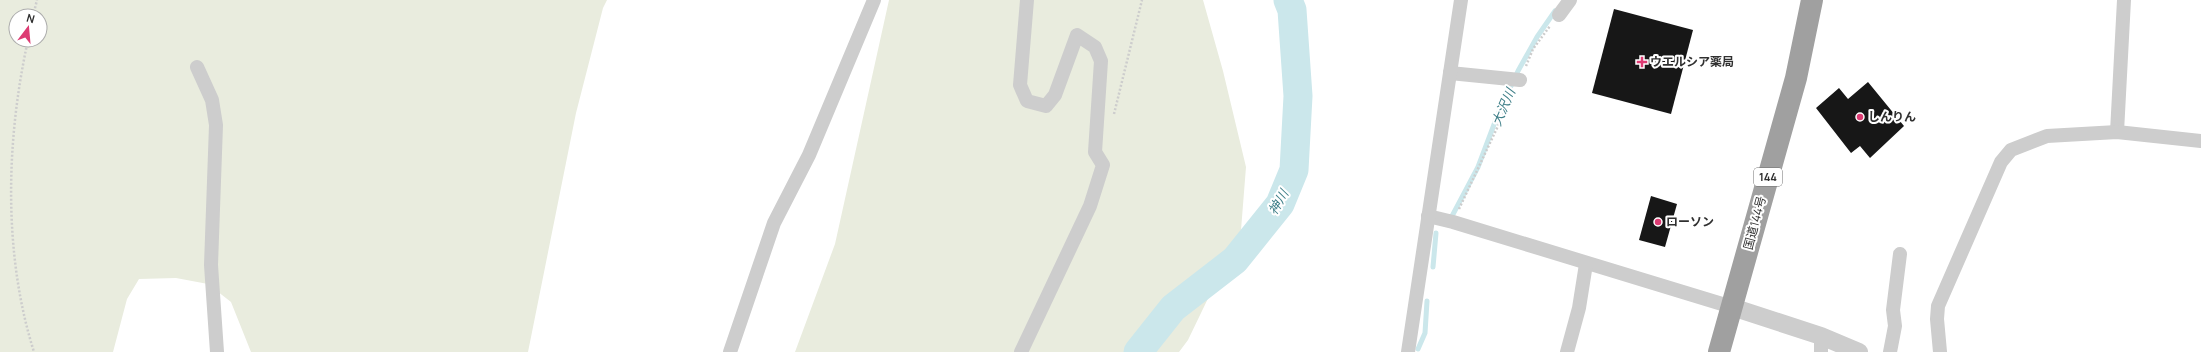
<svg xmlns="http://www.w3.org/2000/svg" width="2201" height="352" font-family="Manrope,'Noto Sans JP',sans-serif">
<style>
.green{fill:#e9ecde;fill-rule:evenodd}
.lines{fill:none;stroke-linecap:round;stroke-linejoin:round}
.stream{stroke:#cbe7eb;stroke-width:5}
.river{stroke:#cbe7eb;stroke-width:29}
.building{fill:#171717}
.path{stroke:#cdcdcd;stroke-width:2.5;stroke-dasharray:2 2;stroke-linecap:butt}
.minor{stroke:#cdcdcd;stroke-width:14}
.tertiary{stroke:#cdcdcd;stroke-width:18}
.trunk{stroke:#a0a0a0;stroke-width:22}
.poi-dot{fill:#dd3b73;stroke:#fff;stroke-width:1.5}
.labels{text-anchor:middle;stroke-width:4;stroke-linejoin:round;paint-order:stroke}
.shield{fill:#fff;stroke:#6e6e6e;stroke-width:1}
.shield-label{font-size:11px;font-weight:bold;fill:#303030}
.poi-label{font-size:12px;font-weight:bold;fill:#303030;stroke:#fff;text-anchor:start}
.street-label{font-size:12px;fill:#303030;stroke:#fff}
.water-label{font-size:13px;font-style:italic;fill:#3f7f88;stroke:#fff}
</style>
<rect width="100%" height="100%" fill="#fff"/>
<g class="green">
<path d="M0 0H607L603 8 576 113 528 352H251L231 302 208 284 176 278 139 279 127 299 113 352H0ZM16 16H40V40H16Z"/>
<path d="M889 0H1203L1223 71 1246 167 1241 230 1188 340 1179 352H795L835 244Z"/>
</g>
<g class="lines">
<g class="stream">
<path d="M1451 218 1478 167 1498 114 1518 71 1537 37 1555 11"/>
<path d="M1433 267 1436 233"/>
<path d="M1418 349 1425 333 1427 301"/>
</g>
<path class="river" d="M1138 352 1173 308 1235 260 1280 204 1294 170 1298 96 1292 10 1288 0"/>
</g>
<g class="building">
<path d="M1614 9 1693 30 1671 114 1592 93Z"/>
<path d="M1868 82 1904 126 1870 158 1860 146 1851 153 1816 108 1839 88 1848 99Z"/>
<path d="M1651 196 1677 204 1665 247 1639 240Z"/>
</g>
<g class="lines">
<g class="path">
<path d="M33 16 37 0"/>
<path d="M28 40C6 140 3 254 34 352"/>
<path d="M1526 66 1533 49 1550 26"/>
<path d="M1114 114 1142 0"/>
<path d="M1459 209 1513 94"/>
</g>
<g class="minor">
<path d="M1559 15 1570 0"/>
<path d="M197 67 212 100 216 125 211 265 217 352"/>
<path d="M1450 73 1520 80"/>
<path d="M2117 132 2124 0"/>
<path d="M1428 216 1453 222 1732 307"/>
<path d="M730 352 774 223 809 155 874 0"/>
<path d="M1021 352 1090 206 1103 165 1095 152 1101 61 1095 47 1077 35 1055 95 1046 106 1027 101 1020 85 1027 0"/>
<path d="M1408 352 1461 0"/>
<path d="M1567 352 1579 308 1586 264"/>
<path d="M1821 352V336"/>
<path d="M1890 352 1895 326 1893 310 1900 254"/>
<path d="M1940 352 1937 319 1938 306 2001 162 2011 150 2047 136 2117 132 2201 141"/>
</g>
<path class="tertiary" d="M1732 307 1821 336 1859 352"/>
<path class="trunk" d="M1719 352 1796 78 1812 0"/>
</g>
<g class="poi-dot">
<path d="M1640 56h4v4h4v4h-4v4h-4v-4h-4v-4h4z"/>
<circle cx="1860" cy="117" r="4"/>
<circle cx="1658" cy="222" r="4"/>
</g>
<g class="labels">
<rect class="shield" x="1754" y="168" width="28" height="18" rx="3"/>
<g class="shield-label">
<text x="1768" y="181">144</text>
</g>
<g class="poi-label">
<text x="1650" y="66">ウエルシア薬局</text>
<text x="1868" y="121">しんりん</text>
<text x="1666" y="226">ローソン</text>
</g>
<g class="street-label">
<text transform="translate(1755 223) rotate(-75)" y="4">国道144号</text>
</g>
<g class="water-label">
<text transform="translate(1503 107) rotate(-67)" y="5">大沢川</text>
<text transform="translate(1278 202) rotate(-60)" y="5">神川</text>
</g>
</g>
<g transform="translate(28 28) rotate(16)"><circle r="19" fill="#ffffff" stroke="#acacac"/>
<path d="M0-3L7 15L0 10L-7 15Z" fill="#dd3b73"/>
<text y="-6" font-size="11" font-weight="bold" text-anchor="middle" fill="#303030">N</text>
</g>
</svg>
